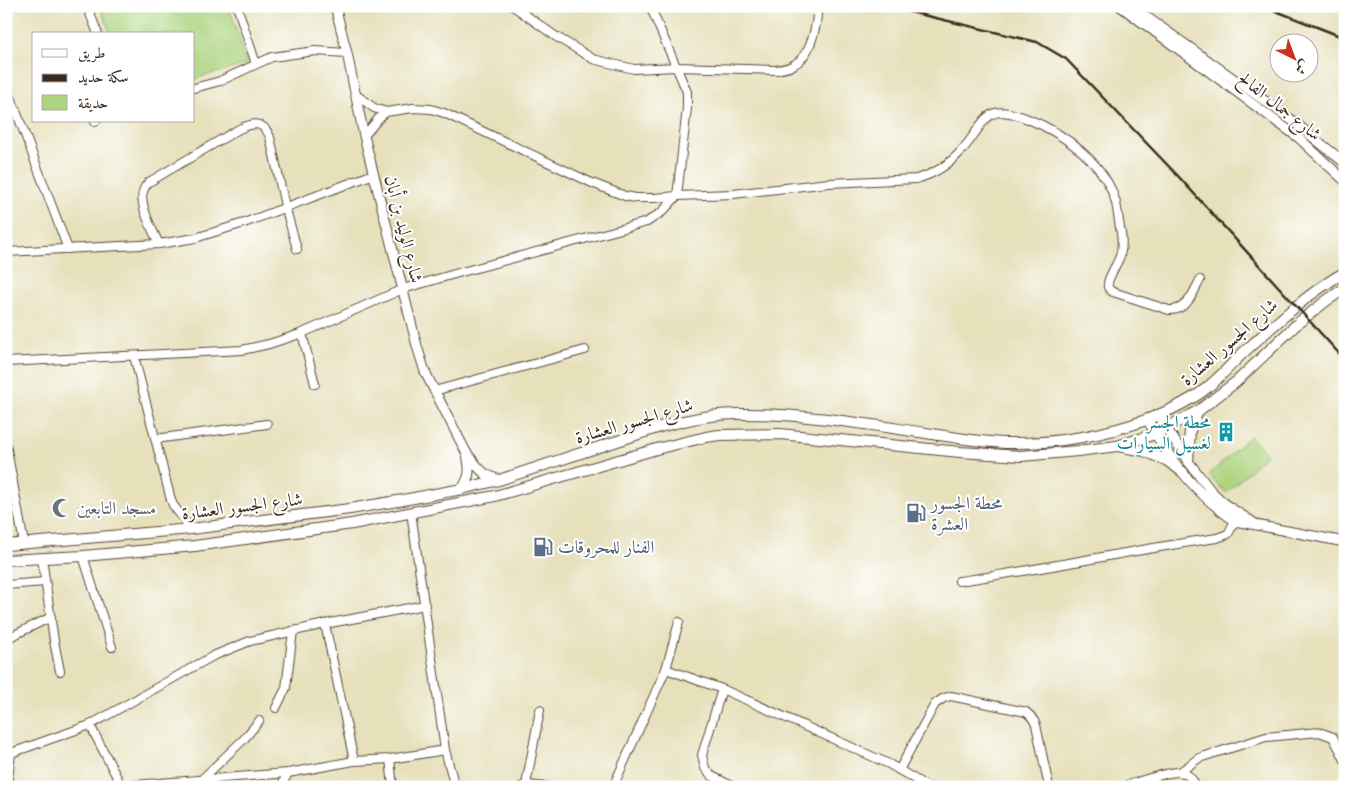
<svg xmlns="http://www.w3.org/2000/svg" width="1351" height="793" font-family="'Libre Caslon Text',Amiri,serif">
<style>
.green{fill:#acd47f;stroke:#747f4e}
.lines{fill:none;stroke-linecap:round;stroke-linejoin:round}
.minor-casing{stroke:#554536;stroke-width:10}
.tertiary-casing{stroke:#554536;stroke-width:11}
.secondary-casing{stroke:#554536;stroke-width:12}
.minor{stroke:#fff;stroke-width:8}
.tertiary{stroke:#fff;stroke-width:9}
.secondary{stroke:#fff;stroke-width:10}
.rail{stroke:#3b2a1e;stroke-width:2.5}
.labels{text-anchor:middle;stroke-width:4;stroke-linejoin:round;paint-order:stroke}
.street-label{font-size:18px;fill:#3b2a1e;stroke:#fff}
.culture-label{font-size:18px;fill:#0d838f;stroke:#fff;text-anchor:end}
.service-label{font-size:18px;fill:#4e5e75;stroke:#fff;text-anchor:start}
.worship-label{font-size:18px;fill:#5b616d;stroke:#fff;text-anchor:start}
</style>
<rect width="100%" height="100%" fill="#fff"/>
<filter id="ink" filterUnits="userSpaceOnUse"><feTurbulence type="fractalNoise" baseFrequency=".02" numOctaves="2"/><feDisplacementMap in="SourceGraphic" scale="10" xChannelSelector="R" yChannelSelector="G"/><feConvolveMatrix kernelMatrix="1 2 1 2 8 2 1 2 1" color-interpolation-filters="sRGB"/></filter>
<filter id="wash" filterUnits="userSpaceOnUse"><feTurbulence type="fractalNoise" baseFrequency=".0096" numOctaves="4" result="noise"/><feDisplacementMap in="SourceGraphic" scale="20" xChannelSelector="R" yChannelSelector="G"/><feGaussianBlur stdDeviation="1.12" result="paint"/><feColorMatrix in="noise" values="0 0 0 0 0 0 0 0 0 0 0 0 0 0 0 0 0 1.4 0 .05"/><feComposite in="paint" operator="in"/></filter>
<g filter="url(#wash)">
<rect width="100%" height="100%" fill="#e6e0bb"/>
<g class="green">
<path d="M100 6H229L247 64 194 79V34H111Z"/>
<path d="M1250 436 1267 454 1226 493 1209 475Z"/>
</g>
</g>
<g filter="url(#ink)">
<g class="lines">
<defs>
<g id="minor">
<path d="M87 6 98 34"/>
<path d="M237 6 256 64"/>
<path d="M513 6 555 36 575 48 593 59 613 64 634 69 677 67 776 70C783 69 790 68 795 64 811 55 818 23 817 6"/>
<path d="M6 84 68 249"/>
<path d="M194 88 220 81 272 57 315 51 347 53"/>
<path d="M355 94 374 108 386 112 413 108 431 109 444 113 592 183 625 196 636 198H654L677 196 733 194 829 183 916 179C935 174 950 164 963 149 987 121 984 101 1028 119 1064 133 1106 164 1116 203 1118 213 1119 223 1121 233 1122 240 1122 249 1120 256 1118 263 1106 280 1108 287 1109 290 1111 291 1113 292L1169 310C1187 311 1193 293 1200 280"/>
<path d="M95 122 96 121"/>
<path d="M364 136 379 118 386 112"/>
<path d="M159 244C153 231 137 202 144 189 145 186 147 184 149 182L239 129C253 123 263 120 270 137L285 206 297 249"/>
<path d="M6 252 159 244 195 238 244 223 374 174"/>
<path d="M302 333 315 384"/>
<path d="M134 356 171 500 173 505 191 529"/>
<path d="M6 362 242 350 269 344 300 334 403 289 458 273 647 222 662 212 677 196 687 108V92L650 6"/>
<path d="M434 391 585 350"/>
<path d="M155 439 267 424"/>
<path d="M6 444 24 544"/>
<path d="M411 512 445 750 455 787"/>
<path d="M83 556 112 647"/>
<path d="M42 558 54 641 60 671"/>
<path d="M959 581C1046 569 1131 550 1217 538L1228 534 1235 521"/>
<path d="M6 585 45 582"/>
<path d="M325 624 354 761"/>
<path d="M6 639 51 617"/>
<path d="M666 669 722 689 889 764 928 787"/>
<path d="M722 689 702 755 705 768 712 776 734 787"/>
<path d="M276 708 286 688 293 631"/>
<path d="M90 725 122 787"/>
<path d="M6 754 11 753 90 725 213 656 250 641 325 624 425 605"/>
<path d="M390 759 393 787"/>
<path d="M899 770 935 704 944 698 951 696 1026 712C1031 716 1034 719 1036 725L1049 787"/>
<path d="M1180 772 1199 758 1266 737 1319 732 1333 737 1345 760"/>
<path d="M201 780 244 739 259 721"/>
<path d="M526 785 540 710"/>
<path d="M122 786 288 773 354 761 390 759 445 750"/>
<path d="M7 787 11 753"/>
<path d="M281 787 288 773"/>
<path d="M521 787 526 785 548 787"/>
<path d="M613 787 666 669 679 622"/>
<path d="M1122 787C1135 783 1167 771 1179 772 1187 773 1193 779 1196 787"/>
</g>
<g id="tertiary">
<path d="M335 6 347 53 364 136 417 346 425 372 466 452 478 467 485 474 499 480"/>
<path d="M1120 6 1299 138 1345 181"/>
<path d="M1131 6 1289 118 1345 163"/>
<path d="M1159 414 1163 423 1188 461 1211 491 1226 505 1254 523"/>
<path d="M1147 419C1168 458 1198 496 1235 521L1345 542"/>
<path d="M462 489C471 475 470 470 467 454"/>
</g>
<g id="secondary">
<path d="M1118 446 1144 451 1166 460 1183 472"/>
<path d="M1188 461 1190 430 1198 411"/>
<path d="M6 545 191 529 350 509 403 500 462 489 499 480 660 427C685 420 711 414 738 414 801 413 864 424 926 433 952 437 978 442 1005 443 1052 444 1101 436 1146 420 1162 414 1179 406 1194 397 1213 386 1228 367 1244 352 1276 323 1307 294 1345 272"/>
<path d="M6 560 83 556 195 546 352 524 495 496 660 448 706 437 719 435 780 434 960 452 1021 456 1078 451 1117 446 1155 434 1198 411 1236 382 1298 323 1326 301 1345 288"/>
</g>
</defs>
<use href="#minor" class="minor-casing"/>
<use href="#tertiary" class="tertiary-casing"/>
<use href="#secondary" class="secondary-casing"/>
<use href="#minor" class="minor"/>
<use href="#tertiary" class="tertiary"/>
<use href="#secondary" class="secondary"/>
<g class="rail">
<path d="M893 6 902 10 1037 42 1066 59 1178 176 1345 360"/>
<path d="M1263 6 1345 38"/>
</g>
</g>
</g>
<defs>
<symbol id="building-bare" viewBox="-9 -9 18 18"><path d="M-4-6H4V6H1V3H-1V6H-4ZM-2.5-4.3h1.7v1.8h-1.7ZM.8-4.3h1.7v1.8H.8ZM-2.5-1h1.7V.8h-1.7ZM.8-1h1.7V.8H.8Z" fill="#0f9aa8" stroke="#fff" stroke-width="2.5" paint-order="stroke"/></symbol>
<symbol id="mosque-bare" viewBox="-9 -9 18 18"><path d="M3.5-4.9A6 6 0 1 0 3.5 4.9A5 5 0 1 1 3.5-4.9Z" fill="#6b7280" stroke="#fff" stroke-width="2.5" paint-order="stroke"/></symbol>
<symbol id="fuel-bare" viewBox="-9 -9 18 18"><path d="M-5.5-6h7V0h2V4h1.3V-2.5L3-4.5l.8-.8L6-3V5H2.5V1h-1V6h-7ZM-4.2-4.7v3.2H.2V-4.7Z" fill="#5c6f8a" stroke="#fff" stroke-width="2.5" paint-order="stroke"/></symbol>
</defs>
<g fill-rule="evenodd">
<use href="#building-bare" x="1212" y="418" width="28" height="28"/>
<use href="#mosque-bare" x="48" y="494" width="28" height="28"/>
<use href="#fuel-bare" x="902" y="499" width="28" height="28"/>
<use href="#fuel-bare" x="529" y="533" width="28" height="28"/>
</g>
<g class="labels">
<g class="street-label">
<text transform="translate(1280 106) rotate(38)" y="6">شارع جمال الفالح</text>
<text transform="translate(404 229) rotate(76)" y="6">شارع الوليد بن أبان</text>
<text transform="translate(1229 342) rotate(-41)" y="6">شارع الجسور العشارة</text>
<text transform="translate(634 421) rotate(-16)" y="6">شارع الجسور العشارة</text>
<text transform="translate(242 506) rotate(-7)" y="6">شارع الجسور العشارة</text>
</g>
<g class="culture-label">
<text x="1211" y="428">محطة الجسر<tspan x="1211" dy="21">لغسيل السيارات</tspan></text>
</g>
<g class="service-label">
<text x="931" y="509">محطة الجسور<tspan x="931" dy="21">العشرة</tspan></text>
<text x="558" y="553">الفنار للمحروقات</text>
</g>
<g class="worship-label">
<text x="77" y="514">مسجد التابعين</text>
</g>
</g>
<rect width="1351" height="793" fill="none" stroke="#fff" stroke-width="25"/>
<rect x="32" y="32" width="162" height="90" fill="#ffffff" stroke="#b1aaa5"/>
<rect x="42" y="49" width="25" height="8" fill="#ffffff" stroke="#b1aaa5"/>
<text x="78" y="58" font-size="15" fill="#3b2a1e">طريق</text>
<rect x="42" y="74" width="25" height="8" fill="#3b2a1e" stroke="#b1aaa5"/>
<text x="78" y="82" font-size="15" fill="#3b2a1e">سكة حديد</text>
<rect x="42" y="95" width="25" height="15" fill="#acd47f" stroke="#b1aaa5"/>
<text x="78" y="108" font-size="15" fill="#3b2a1e">حديقة</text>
<g transform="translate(1294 58) rotate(138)"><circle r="24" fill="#ffffff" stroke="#b1aaa5"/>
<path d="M0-4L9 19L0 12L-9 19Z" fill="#c8321e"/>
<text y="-8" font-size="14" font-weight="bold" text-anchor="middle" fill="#3b2a1e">ش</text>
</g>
</svg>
